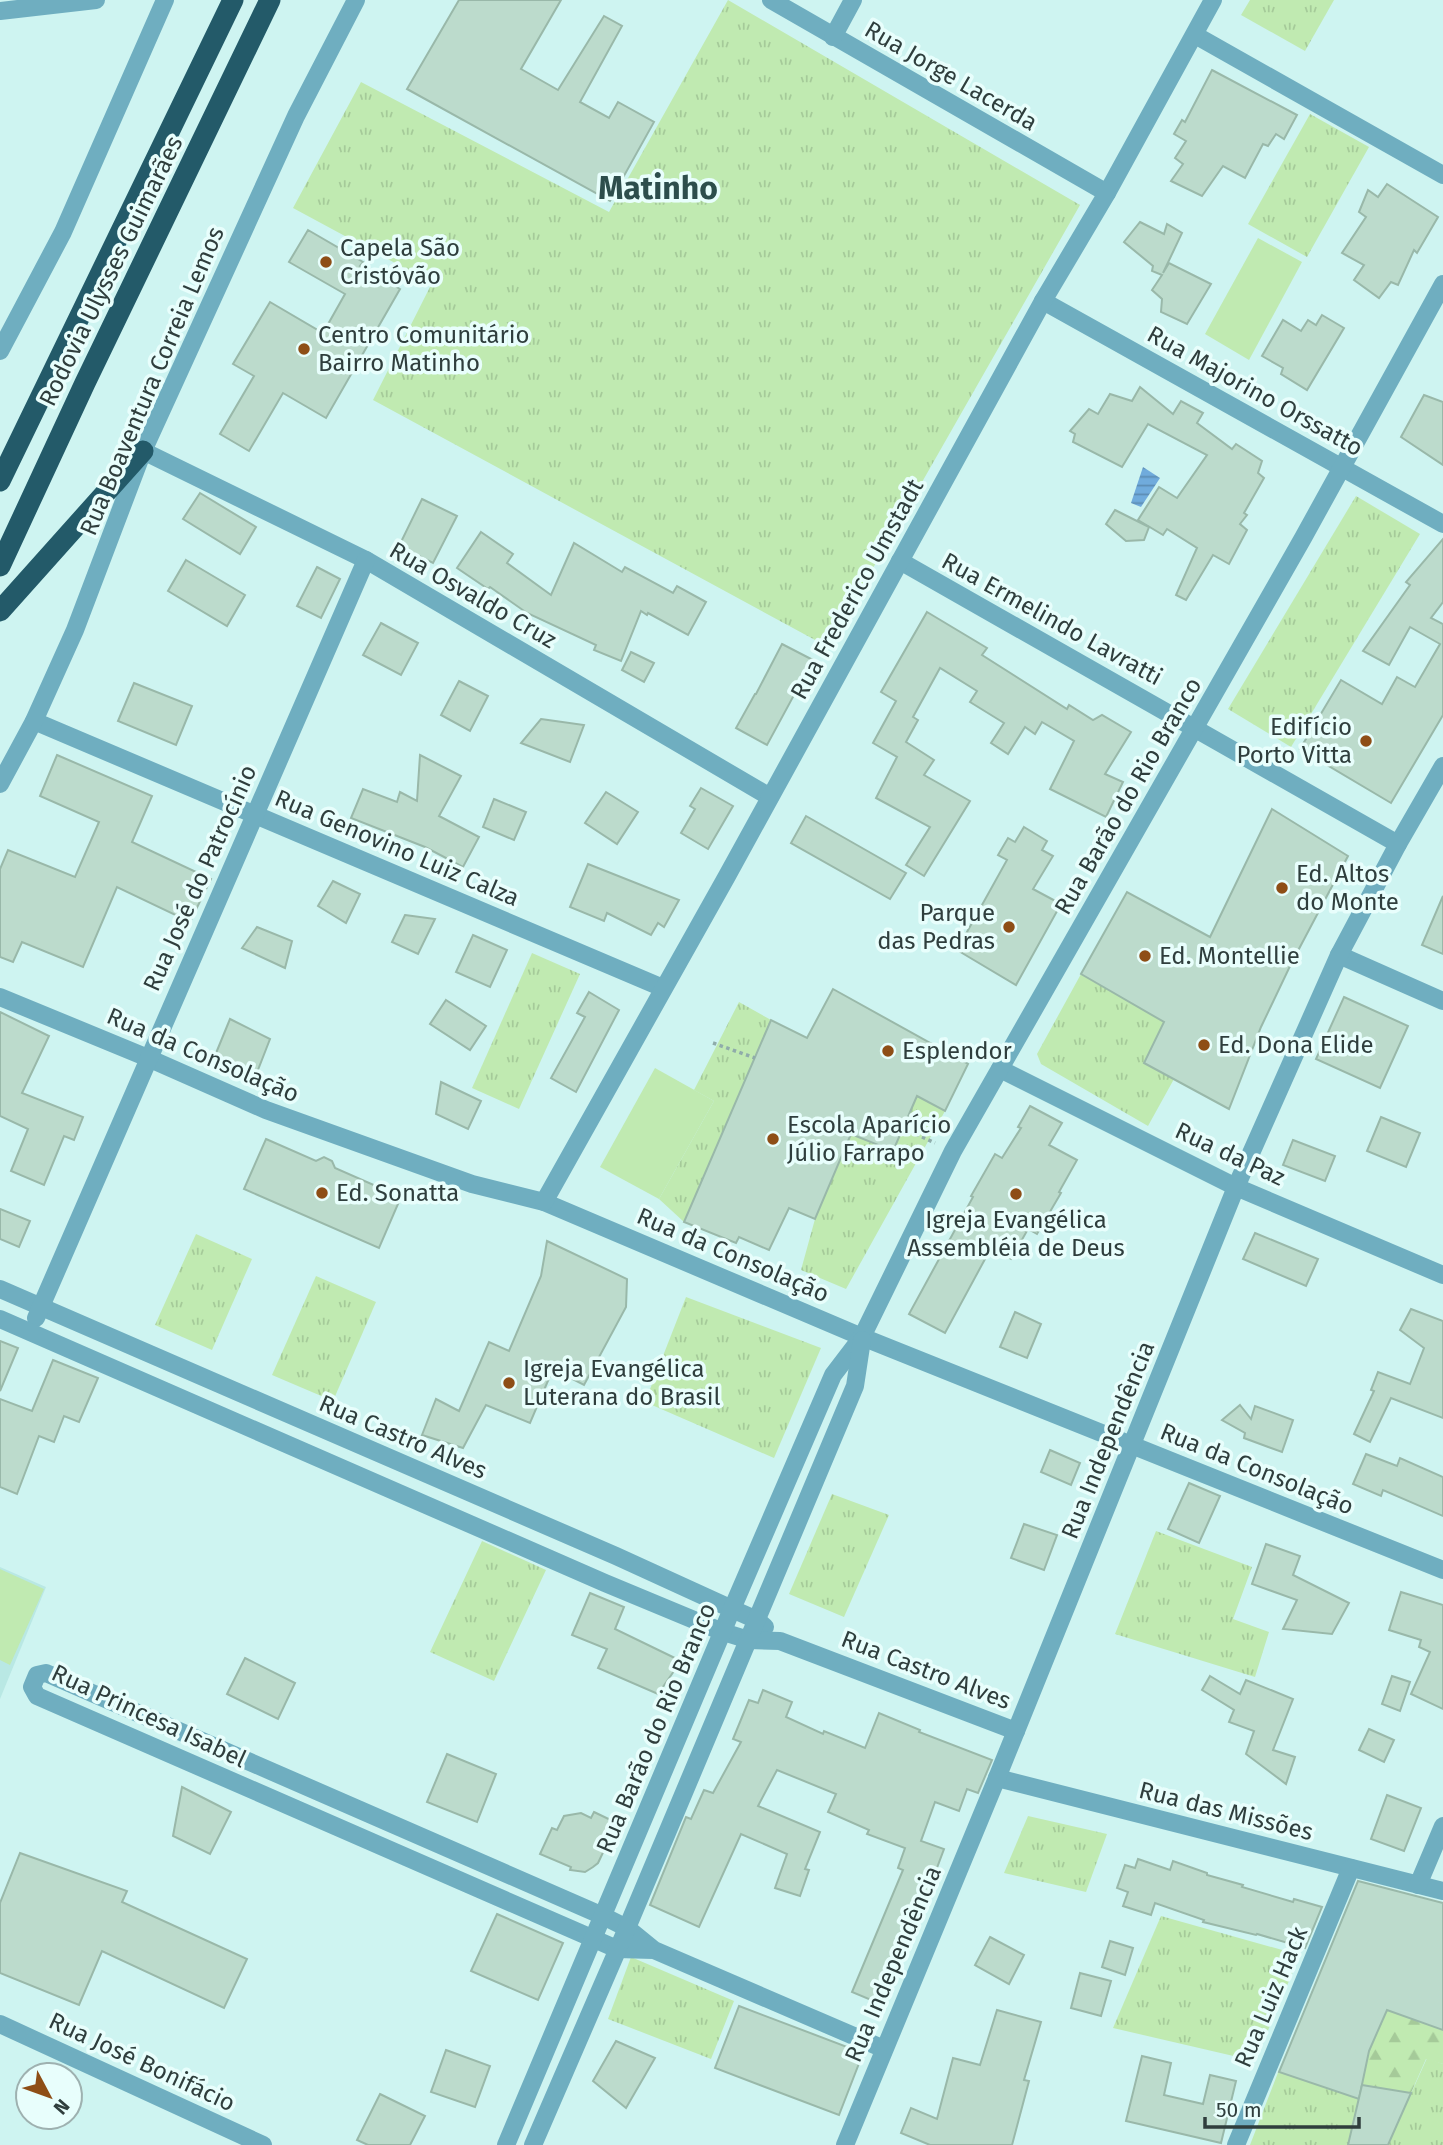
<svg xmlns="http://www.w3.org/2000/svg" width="1443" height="2145" font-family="'Fira Sans',sans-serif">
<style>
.built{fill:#b9e8e4}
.grass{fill:url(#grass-tufts)}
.forest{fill:url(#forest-firs)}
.pitch{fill:#c0eab1}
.water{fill:url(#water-rules)}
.building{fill:#bcdbcc;stroke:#99b8a9;stroke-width:2}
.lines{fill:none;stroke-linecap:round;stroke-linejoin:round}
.path{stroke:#8facaa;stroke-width:3.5;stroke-dasharray:3.5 3.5;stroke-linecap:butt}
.minor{stroke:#6faec0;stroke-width:18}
.highway{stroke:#235a69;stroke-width:21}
.poi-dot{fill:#8e4e16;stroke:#e8fefc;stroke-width:2.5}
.labels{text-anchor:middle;stroke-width:7;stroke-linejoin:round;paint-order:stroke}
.street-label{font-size:24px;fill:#2f3e3d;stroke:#e8fefc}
.poi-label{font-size:24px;fill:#2f3e3d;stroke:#e8fefc;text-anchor:start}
.district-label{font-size:32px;font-weight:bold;fill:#2d4e4c;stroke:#e8fefc}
</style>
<defs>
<pattern id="grass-tufts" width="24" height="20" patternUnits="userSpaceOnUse" patternTransform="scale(1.75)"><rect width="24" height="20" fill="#c0eab1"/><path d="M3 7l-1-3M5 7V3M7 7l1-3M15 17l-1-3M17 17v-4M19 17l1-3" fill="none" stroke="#a5ca99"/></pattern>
<pattern id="forest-firs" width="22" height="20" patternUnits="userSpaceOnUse" patternTransform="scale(1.75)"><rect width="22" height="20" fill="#c0eab1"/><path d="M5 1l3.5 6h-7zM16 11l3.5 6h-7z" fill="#a5ca99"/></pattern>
<pattern id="water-rules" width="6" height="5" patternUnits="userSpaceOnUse" patternTransform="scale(1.75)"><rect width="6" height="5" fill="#70abdc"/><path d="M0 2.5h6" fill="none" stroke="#5c8db4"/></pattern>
</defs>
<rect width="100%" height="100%" fill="#cef4f1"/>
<path class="built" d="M0 1567 46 1587 0 1699Z"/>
<g class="grass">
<path d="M728 0 1080 205 828 647 373 400 432 283 293 208 361 82 609 212Z"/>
<path d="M1250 0H1334L1305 51 1241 15Z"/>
<path d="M1310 114 1369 147 1307 257 1248 224Z"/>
<path d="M1356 496 1420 534 1291 747 1228 709Z"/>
<path d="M532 953 580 974 519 1109 472 1088Z"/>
<path d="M1081 974 1164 1022 1144 1062 1174 1079 1148 1126 1041 1064 1037 1054Z"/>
<path d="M739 1002 771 1020 684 1222 659 1199 714 1101 694 1090Z"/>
<path d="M881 1077 945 1111 846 1289 801 1270 815 1219 851 1134 893 1151 909 1114Z"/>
<path d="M196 1234 252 1259 212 1350 155 1325Z"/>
<path d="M316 1276 376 1302 333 1401 272 1375Z"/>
<path d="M686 1297 821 1348 774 1458 645 1402Z"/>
<path d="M832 1494 889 1515 844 1617 789 1594Z"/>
<path d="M1156 1531 1252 1567 1233 1619 1269 1632 1255 1677 1115 1634Z"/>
<path d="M482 1541 546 1570 494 1681 430 1652Z"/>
<path d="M1028 1816 1107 1834 1086 1892 1004 1873Z"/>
<path d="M1161 1916 1300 1955 1255 2061 1113 2028Z"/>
<path d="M631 1957 734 2001 711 2059 608 2019Z"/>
<path d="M1427 2058 1443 2064V2145H1388Z"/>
<path d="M1279 2070 1285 2074 1359 2099 1351 2145H1250Z"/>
</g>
<path class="forest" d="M1387 2010 1443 2029V2064L1426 2059 1411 2093 1362 2085 1369 2051Z"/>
<g class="pitch">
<path d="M1258 238 1302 262 1249 360 1205 334Z"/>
<path d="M655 1068 714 1101 659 1199 600 1167Z"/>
<path d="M0 1569 44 1589 10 1665 0 1660Z"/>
</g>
<path class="water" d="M1143 467 1160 478 1141 507 1131 503Z"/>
<g class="building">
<path d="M459 0H561L521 69 558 90 604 16 622 26 580 102 609 118 618 102 654 122 610 201 407 89Z"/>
<path d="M1212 70 1297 115 1284 139 1276 134 1268 146 1263 144 1245 178 1223 166 1202 196 1171 181 1183 164 1175 158 1186 141 1174 134 1182 120 1185 122Z"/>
<path d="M1387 184 1438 217 1417 253 1414 250 1398 285 1391 282 1379 298 1354 280 1364 265 1342 253 1366 217 1359 212 1368 190 1378 197Z"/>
<path d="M1140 222 1164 234 1167 224 1182 233 1163 273 1169 263 1211 284 1187 324 1161 312 1162 299 1152 290 1162 275 1152 271 1153 266 1124 242Z"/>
<path d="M308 230 363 262 360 266 400 289 326 418 283 393 249 451 220 434 254 376 233 364 270 302 323 333 345 294 289 262Z"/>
<path d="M1322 315 1344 328 1307 390 1281 374 1283 368 1262 356 1283 320 1301 331 1308 320 1316 325Z"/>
<path d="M1140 387 1173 414 1181 401 1203 413 1197 423 1232 449 1236 444 1262 461 1258 473 1264 478 1244 513 1247 515 1240 524 1247 530 1229 564 1213 555 1186 600 1176 595 1197 548 1167 529 1163 535 1138 520 1159 487 1177 498 1207 455 1148 424 1122 467 1073 442 1075 434 1070 431 1089 409 1098 414 1110 394 1132 401Z"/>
<path d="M1424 395 1443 402V465L1401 437Z"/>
<path d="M200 493 256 527 240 554 183 519Z"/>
<path d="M422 499 457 516 433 563 399 546Z"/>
<path d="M1115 510 1149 527 1144 540 1126 541 1106 524Z"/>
<path d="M481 532 513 554 507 563 551 595 574 543 622 572 625 567 673 593 677 586 706 602 688 635 648 613 647 615 641 611 621 661 594 650 596 645 527 613 490 587 488 589 457 568Z"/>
<path d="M1443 539V602L1431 618 1443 624V715L1391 803 1300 749 1341 680 1382 704 1397 677 1415 687 1440 644 1410 627 1389 665 1363 651 1410 585 1406 582Z"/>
<path d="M186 560 245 595 227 626 168 591Z"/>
<path d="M317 567 340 579 321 618 297 606Z"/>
<path d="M927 612 987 648 982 655 1067 709 1069 705 1093 720 1102 715 1131 732 1105 774 1123 782 1106 817 1050 789 1074 741 1042 722 1035 734 1025 727 1008 754 991 743 1004 723 970 702 977 691 940 668 913 717 918 720 906 742 934 760 924 775 970 801 924 876 906 865 930 827 876 798 897 757 873 743 896 701 881 692Z"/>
<path d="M381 623 418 643 401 675 363 655Z"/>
<path d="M782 644 813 660 767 745 736 728 755 694H756Z"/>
<path d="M631 652 654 663 644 682 622 670Z"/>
<path d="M459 681 488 696 470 731 441 715Z"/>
<path d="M134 683 192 706 176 745 118 721Z"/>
<path d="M541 719 584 725 570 762 521 743Z"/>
<path d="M57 755 152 796 132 842 211 879 190 922 117 887 83 967 22 942 13 962 0 957V869L8 850 75 877 99 822 40 796Z"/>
<path d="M420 755 461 776 439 816 479 837 463 867 425 847 351 818 363 789 397 802 400 792 417 801Z"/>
<path d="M701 788 733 806 708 849 681 833 695 809 690 806Z"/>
<path d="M606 792 638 812 617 844 585 823Z"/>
<path d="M494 799 526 812 514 840 483 827Z"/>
<path d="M1272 809 1348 856 1291 964 1261 1027 1229 1109 1144 1063 1164 1022 1081 974 1127 892 1210 937Z"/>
<path d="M806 816 906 873 890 899 791 843Z"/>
<path d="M1024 827 1047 841 1042 850 1053 856 1033 889 1061 904 1016 985 957 950 1007 860 998 855 1008 838 1015 842Z"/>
<path d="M588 864 679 900 664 927 658 923 651 935 607 913 604 921 570 907Z"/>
<path d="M333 881 360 894 346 923 318 906Z"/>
<path d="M1443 896V954L1422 945Z"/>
<path d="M405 915 435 919 418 954 392 942Z"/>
<path d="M257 927 292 941 285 968 242 948Z"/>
<path d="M473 935 507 950 490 987 456 972Z"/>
<path d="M833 989 968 1064 945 1111 917 1096 893 1151 851 1134 815 1219 789 1208 769 1250 739 1237 736 1243 684 1222 771 1020 807 1038Z"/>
<path d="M589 992 619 1010 576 1092 551 1078 585 1017 577 1013Z"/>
<path d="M1344 997 1408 1026 1380 1088 1316 1059Z"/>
<path d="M446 1000 486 1026 470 1050 430 1024Z"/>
<path d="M0 1012 49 1036 22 1093 83 1117 74 1140 64 1136 44 1185 11 1171 28 1129 0 1116Z"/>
<path d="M230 1019 270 1039 256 1075 214 1058Z"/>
<path d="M441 1082 481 1101 468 1129 436 1114Z"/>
<path d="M1030 1106 1062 1123 1049 1145 1077 1160 1059 1192 1061 1193 1037 1234 1028 1229 1011 1259 991 1248 945 1333 909 1314 973 1197 971 1196 995 1154 1002 1158 1021 1128 1018 1127Z"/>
<path d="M1381 1117 1420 1133 1406 1167 1367 1151Z"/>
<path d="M266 1139 316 1161 324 1157 332 1161 335 1168 401 1197 379 1248 244 1189Z"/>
<path d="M1293 1140 1335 1156 1325 1181 1283 1165Z"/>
<path d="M0 1209 30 1221 19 1247 0 1239Z"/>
<path d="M1255 1233 1318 1259 1306 1286 1243 1259Z"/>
<path d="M547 1241 627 1279 626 1307 584 1385 553 1369 530 1423 486 1405 463 1448 422 1435 436 1399 459 1411 489 1342 509 1351 541 1276Z"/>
<path d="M1411 1309 1443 1321V1418L1391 1398 1370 1442 1354 1434 1374 1391 1371 1390 1378 1372 1410 1384 1424 1348 1400 1330Z"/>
<path d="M1015 1312 1041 1324 1027 1358 1000 1347Z"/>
<path d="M0 1341 18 1348 0 1391Z"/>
<path d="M53 1360 98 1378 79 1422 64 1416 54 1442 39 1436 17 1494 0 1487V1399L32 1411Z"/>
<path d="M1240 1405 1251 1419 1255 1406 1293 1420 1282 1452 1244 1438 1245 1433 1222 1420Z"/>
<path d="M1050 1450 1080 1463 1071 1485 1041 1472Z"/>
<path d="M1366 1454 1397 1466 1400 1458 1443 1477V1516L1383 1490 1381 1496 1353 1484Z"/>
<path d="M1189 1483 1220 1496 1199 1543 1168 1529Z"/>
<path d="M1024 1524 1057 1535 1044 1570 1011 1558Z"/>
<path d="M1266 1544 1300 1556 1293 1575 1349 1603 1332 1634 1283 1629 1297 1600 1252 1584Z"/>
<path d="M1401 1592 1443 1605V1709L1411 1694 1430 1652 1419 1647 1421 1640 1389 1630Z"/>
<path d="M590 1593 624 1607 615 1629 681 1661 658 1694 598 1668 607 1649 572 1635Z"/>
<path d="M245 1658 295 1683 278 1719 227 1694Z"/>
<path d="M1210 1676 1240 1694 1246 1680 1293 1699 1273 1750 1295 1757 1286 1784 1246 1754 1254 1731 1229 1722 1234 1710 1202 1690Z"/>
<path d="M1392 1676 1410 1682 1400 1711 1382 1704Z"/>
<path d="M763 1690 792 1702 786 1717 823 1734 824 1731 865 1748 879 1713 920 1730 919 1732 992 1760 978 1793 967 1789 959 1811 935 1802 921 1841 944 1849 905 1953 883 2005 852 1992 903 1870 898 1868 905 1848 867 1834 869 1830 828 1812 836 1794 777 1770 758 1806 820 1832 805 1869 809 1870 800 1896 775 1888 787 1854 741 1834 699 1927 650 1905 686 1817 691 1819 704 1790 713 1793 741 1742 733 1739 749 1700 758 1703Z"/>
<path d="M1369 1729 1394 1740 1384 1762 1359 1750Z"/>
<path d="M447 1754 496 1774 477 1822 427 1802Z"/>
<path d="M182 1787 231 1812 210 1854 173 1836Z"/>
<path d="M1387 1795 1421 1808 1404 1851 1371 1839Z"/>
<path d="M594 1812 617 1823 598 1863 593 1867 585 1872 570 1870 571 1867 540 1854 552 1828 557 1830 564 1816 581 1813 591 1818Z"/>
<path d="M20 1853 127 1891 122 1902 247 1959 224 2008 102 1951 79 2005 0 1973V1903Z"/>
<path d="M1138 1859 1170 1870 1173 1861 1207 1873V1875L1243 1885 1242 1887 1293 1902 1294 1899 1322 1907 1305 1948 1257 1934 1256 1935 1203 1922 1204 1920 1155 1903 1151 1915 1123 1906 1128 1892 1117 1888 1125 1865 1135 1868Z"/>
<path d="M1358 1881 1443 1903V2030L1387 2010 1369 2051 1359 2099 1279 2072Z"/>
<path d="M497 1914 563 1943 538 2000 471 1971Z"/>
<path d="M990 1937 1024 1955 1009 1984 975 1965Z"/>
<path d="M1110 1941 1133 1948 1125 1975 1102 1967Z"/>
<path d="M1080 1973 1111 1981 1101 2016 1071 2008Z"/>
<path d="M739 2006 863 2053 839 2115 715 2068Z"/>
<path d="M997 2010 1041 2022 1024 2080 1029 2081 1012 2145H930L901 2133 911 2108 937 2119 953 2058 980 2065Z"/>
<path d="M616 2041 655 2058 626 2108 593 2081Z"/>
<path d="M446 2050 490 2066 475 2107 431 2092Z"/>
<path d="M1142 2056 1171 2063 1164 2095 1203 2104 1210 2075 1236 2081 1221 2143 1126 2121Z"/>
<path d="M1362 2085 1411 2093 1388 2145H1348Z"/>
<path d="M380 2094 425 2116 410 2145H368L357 2140Z"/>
</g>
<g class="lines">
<g class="path">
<path d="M713 1043 755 1058"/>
<path d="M903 1128 935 1143"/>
</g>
<g class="minor">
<path d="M771 0 1107 193"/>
<path d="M0 11 96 0"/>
<path d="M1195 35 1443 175"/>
<path d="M833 37 853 0"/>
<path d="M1043 301 1443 524"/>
<path d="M0 351 63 232 165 0"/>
<path d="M143 451 366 560 770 797"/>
<path d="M900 561 1398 844"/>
<path d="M34 721 663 988"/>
<path d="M0 784 34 721 75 630 143 451 296 116 356 0"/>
<path d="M1339 955 1443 1001"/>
<path d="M0 997 148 1058 266 1110 472 1184 544 1202 862 1337 1443 1570"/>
<path d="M1000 1069 1236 1187 1443 1275"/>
<path d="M544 1202 727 876 1043 301 1107 193 1213 0"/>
<path d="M0 1289 616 1556 732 1609 757 1620 765 1627"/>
<path d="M36 1318 366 560"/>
<path d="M0 1319 605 1583 723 1632 749 1640 780 1641 1016 1731"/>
<path d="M997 1778 1443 1891"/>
<path d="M1418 1885 1443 1826"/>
<path d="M654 1950 617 1949 37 1696 32 1687 37 1675 46 1673 603 1916 627 1928 654 1950 884 2049"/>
<path d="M0 2024 263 2145"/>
<path d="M506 2145 732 1609 833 1375 862 1337 953 1151 1303 538 1443 284"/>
<path d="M533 2145 627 1928 855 1386 862 1340"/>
<path d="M845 2145 997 1778 1236 1187 1339 955 1398 844 1443 766"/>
<path d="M1236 2145 1351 1868"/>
</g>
<g class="highway">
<path d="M0 481 233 0"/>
<path d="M0 566 85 383 270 0"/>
<path d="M0 611 143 451"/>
</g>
</g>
<g class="poi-dot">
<circle cx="326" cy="262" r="7"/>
<circle cx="304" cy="349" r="7"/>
<circle cx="1366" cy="741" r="7"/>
<circle cx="1282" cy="888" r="7"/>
<circle cx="1009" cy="927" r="7"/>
<circle cx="1145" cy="956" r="7"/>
<circle cx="1204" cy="1045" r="7"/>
<circle cx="888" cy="1051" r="7"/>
<circle cx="773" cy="1139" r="7"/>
<circle cx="322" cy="1193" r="7"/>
<circle cx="1016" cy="1194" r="7"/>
<circle cx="509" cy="1383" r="7"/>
</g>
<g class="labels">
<g class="street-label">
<text transform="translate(951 76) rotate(30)" y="8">Rua Jorge Lacerda</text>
<text transform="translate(111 271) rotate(-64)" y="8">Rodovia Ulysses Guimarães</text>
<text transform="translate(152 381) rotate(-67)" y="8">Rua Boaventura Correia Lemos</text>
<text transform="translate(1255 391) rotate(29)" y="8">Rua Majorino Orssatto</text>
<text transform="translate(857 589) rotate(-61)" y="8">Rua Frederico Umstadt</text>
<text transform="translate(473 595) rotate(30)" y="8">Rua Osvaldo Cruz</text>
<text transform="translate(1052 619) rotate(29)" y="8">Rua Ermelindo Lavratti</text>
<text transform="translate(1128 796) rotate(-60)" y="8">Rua Barão do Rio Branco</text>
<text transform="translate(397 848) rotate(23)" y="8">Rua Genovino Luiz Calza</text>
<text transform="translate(200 878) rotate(-66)" y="8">Rua José do Patrocínio</text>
<text transform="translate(203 1055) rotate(23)" y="8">Rua da Consolação</text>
<text transform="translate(1230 1154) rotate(25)" y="8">Rua da Paz</text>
<text transform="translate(733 1255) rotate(23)" y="8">Rua da Consolação</text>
<text transform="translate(403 1437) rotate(23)" y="8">Rua Castro Alves</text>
<text transform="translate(1108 1440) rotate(-68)" y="8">Rua Independência</text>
<text transform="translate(1257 1469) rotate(22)" y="8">Rua da Consolação</text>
<text transform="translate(926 1670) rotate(21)" y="8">Rua Castro Alves</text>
<text transform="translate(149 1716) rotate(25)" y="8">Rua Princesa Isabel</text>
<text transform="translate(656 1728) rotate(-67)" y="8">Rua Barão do Rio Branco</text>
<text transform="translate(1226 1811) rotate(14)" y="8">Rua das Missões</text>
<text transform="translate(893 1964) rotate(-67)" y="8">Rua Independência</text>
<text transform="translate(1271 1997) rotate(-67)" y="8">Rua Luiz Hack</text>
<text transform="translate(142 2062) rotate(25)" y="8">Rua José Bonifácio</text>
</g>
<g class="poi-label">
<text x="340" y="256">Capela São<tspan x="340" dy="28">Cristóvão</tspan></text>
<text x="318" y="343">Centro Comunitário<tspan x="318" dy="28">Bairro Matinho</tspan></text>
<text x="1352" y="735" text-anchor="end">Edifício<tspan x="1352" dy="28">Porto Vitta</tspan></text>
<text x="1296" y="882">Ed. Altos<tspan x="1296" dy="28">do Monte</tspan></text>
<text x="995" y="921" text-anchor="end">Parque<tspan x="995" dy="28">das Pedras</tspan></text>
<text x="1159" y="964">Ed. Montellie</text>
<text x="1218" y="1053">Ed. Dona Elide</text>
<text x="902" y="1059">Esplendor</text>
<text x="787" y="1133">Escola Aparício<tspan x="787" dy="28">Júlio Farrapo</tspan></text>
<text x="336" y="1201">Ed. Sonatta</text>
<text x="1016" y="1228" text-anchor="middle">Igreja Evangélica<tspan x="1016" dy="28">Assembléia de Deus</tspan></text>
<text x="523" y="1377">Igreja Evangélica<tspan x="523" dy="28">Luterana do Brasil</tspan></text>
</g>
<g class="district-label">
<text x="658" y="199">Matinho</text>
</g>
</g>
<g transform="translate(49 2096) rotate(131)"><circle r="33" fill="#e8fefc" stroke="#9eb1b0" stroke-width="2"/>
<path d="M0-5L12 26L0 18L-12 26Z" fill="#8e4e16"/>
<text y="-10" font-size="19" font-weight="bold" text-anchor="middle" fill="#2f3e3d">N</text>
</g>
<path d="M1205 2117v10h154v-10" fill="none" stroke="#2f3e3d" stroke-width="3.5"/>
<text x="1216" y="2117" font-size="21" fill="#2f3e3d" stroke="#e8fefc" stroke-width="5" paint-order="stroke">50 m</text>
</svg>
